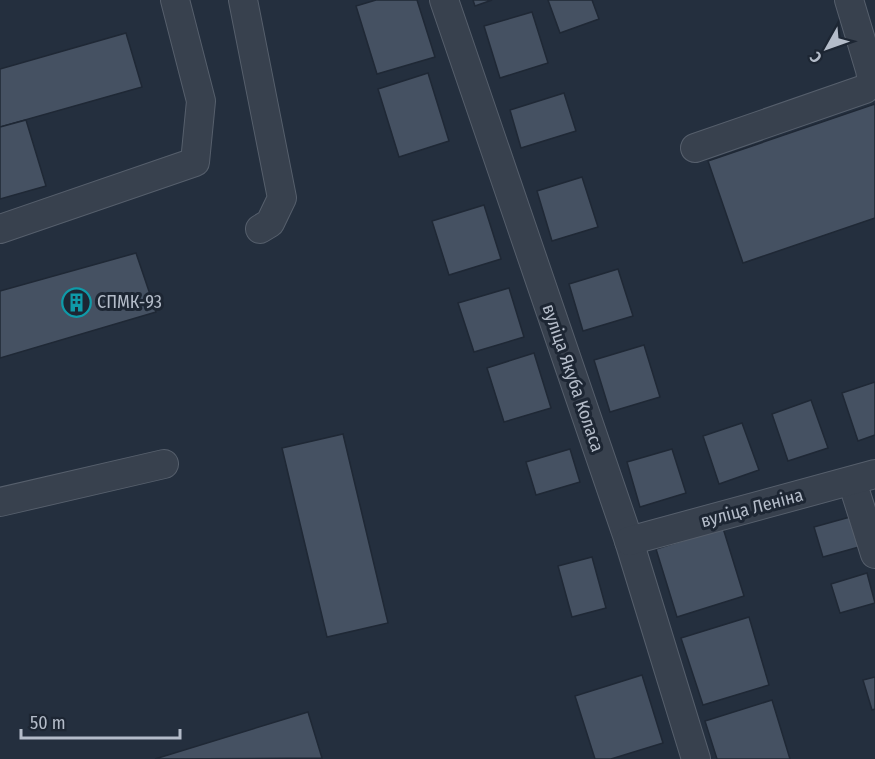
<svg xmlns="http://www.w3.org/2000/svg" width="875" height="759" font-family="'Fira Sans Condensed',sans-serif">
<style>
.building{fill:#455162;stroke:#1f2835;stroke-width:1.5}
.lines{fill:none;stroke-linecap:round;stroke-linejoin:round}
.minor-casing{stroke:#565f6c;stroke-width:30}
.minor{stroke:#38414e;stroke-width:28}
.labels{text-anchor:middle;stroke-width:6;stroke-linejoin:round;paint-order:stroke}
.poi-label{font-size:18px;fill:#b4bcc9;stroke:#1d2633;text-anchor:start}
.street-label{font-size:18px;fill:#b4bcc9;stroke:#1d2633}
</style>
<rect width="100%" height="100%" fill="#242f3e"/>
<g class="building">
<path d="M376 0H417L435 57 377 74 356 6Z"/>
<path d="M473 0H492L475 6Z"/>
<path d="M548 0H592L599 19 560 33Z"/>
<path d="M532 12 548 63 500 78 484 26Z"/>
<path d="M126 33 142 87 0 127V69Z"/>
<path d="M428 73 449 141 399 157 378 89Z"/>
<path d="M564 93 576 131 521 148 510 110Z"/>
<path d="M875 104V218L743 263 708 161Z"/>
<path d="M26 120 46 186 0 199V127Z"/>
<path d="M582 177 598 227 552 241 537 191Z"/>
<path d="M484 205 501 259 449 275 432 221Z"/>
<path d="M136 253 156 312 0 358V291Z"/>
<path d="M618 269 633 316 583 331 569 284Z"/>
<path d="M509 288 524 337 474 352 458 303Z"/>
<path d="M644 345 660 397 610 412 594 360Z"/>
<path d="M534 353 551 408 504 422 487 368Z"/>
<path d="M875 382V435L858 441 842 393Z"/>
<path d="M811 400 828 448 788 461 772 414Z"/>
<path d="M742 423 759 470 719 484 703 436Z"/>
<path d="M343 434 388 623 327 637 282 448Z"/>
<path d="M570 449 580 482 536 495 526 462Z"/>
<path d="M672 449 686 493 640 507 627 462Z"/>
<path d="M850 517 859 547 823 557 814 527Z"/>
<path d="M723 528 744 596 677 617 656 549Z"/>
<path d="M592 557 606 608 572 617 558 566Z"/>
<path d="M867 573 875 603 840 613 831 584Z"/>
<path d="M749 617 769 685 703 705 681 638Z"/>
<path d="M642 675 663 743 611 759H595L575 696Z"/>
<path d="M875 677V709L872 710 863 680Z"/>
<path d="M772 700 790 759H717L705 721Z"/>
<path d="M308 712 322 758 155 759Z"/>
</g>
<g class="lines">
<defs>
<g id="minor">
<path d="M243 0 282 198 270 223 260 229"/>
<path d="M444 0 629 541 696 759"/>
<path d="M695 148 865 89 872 81 870 70 849 0"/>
<path d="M0 229 195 162 201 101 175 0"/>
<path d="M852 481 875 554"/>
<path d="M0 502 164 464"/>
<path d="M629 541 875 474"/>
</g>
</defs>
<use href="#minor" class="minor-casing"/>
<use href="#minor" class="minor"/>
</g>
<defs>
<symbol id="building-ring" viewBox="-11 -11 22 22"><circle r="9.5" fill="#1d2633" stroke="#0f9aa8" stroke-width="1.5"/><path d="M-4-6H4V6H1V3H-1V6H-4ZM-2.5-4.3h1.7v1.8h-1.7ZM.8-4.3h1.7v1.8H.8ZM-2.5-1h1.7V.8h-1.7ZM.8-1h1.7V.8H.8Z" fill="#0f9aa8"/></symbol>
</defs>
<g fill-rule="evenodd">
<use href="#building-ring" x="60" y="286" width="33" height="33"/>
</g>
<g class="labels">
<g class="poi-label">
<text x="97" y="308">СПМК-93</text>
</g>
<g class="street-label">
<text transform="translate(573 378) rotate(71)" y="6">вуліца Якуба Коласа</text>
<text transform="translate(752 508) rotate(-15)" y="6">вуліца Леніна</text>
</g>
</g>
<g transform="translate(827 48) rotate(230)" stroke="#1d2633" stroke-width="4.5" paint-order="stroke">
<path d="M0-4.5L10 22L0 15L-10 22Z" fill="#b4bcc9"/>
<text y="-9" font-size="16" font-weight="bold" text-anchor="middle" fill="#b4bcc9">С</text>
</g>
<path d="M21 729v9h159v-9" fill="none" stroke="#b4bcc9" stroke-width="3"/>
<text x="30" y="729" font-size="18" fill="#b4bcc9" stroke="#1d2633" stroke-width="4.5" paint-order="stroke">50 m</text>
</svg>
